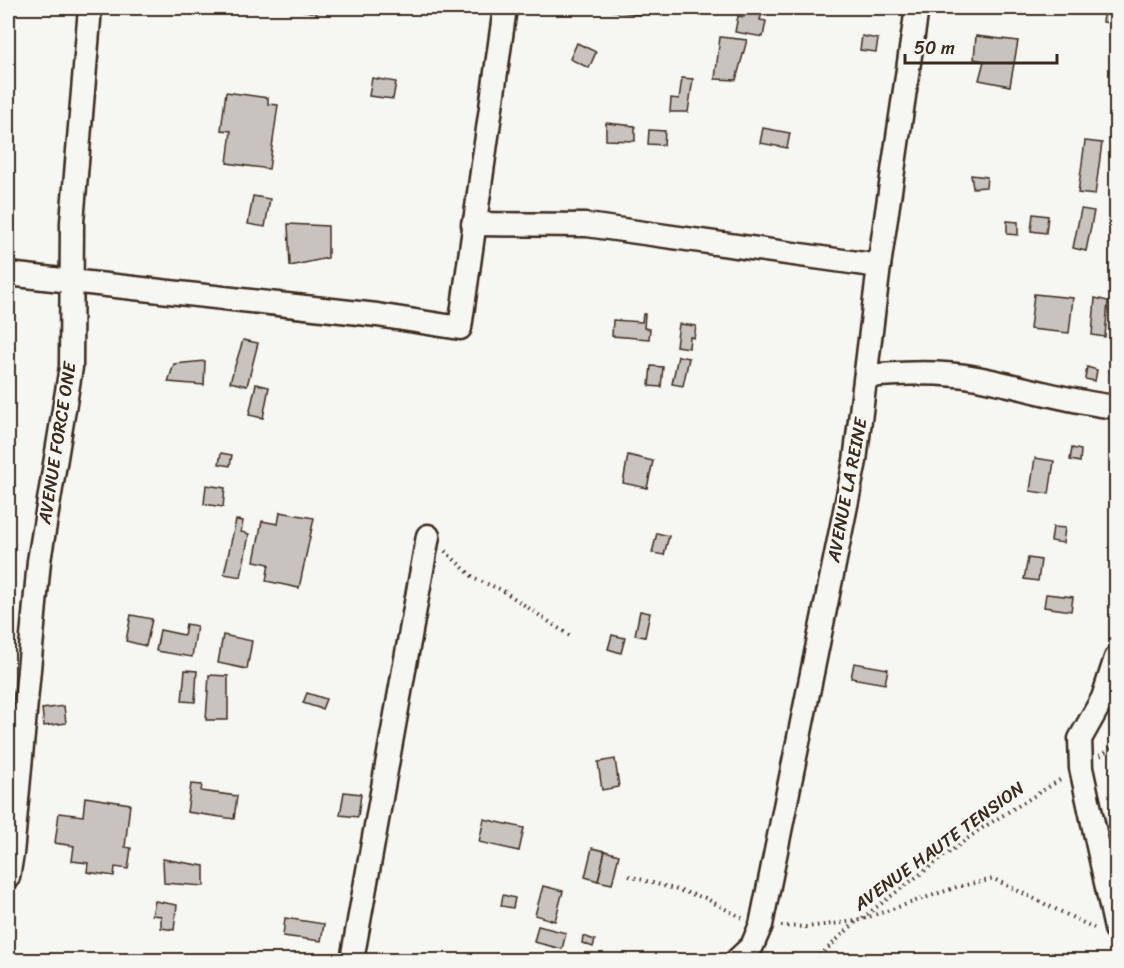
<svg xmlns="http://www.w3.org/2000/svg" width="1124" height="968" font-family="Sriracha,sans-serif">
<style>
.building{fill:#c8c3be;stroke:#3b2a1e;stroke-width:1.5}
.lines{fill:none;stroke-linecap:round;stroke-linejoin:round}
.minor-casing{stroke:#3b2a1e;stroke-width:27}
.path{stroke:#3b2a1e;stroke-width:4;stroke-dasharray:1.5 4.5;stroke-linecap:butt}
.minor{stroke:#f6f6f2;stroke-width:22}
.labels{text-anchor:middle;stroke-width:4.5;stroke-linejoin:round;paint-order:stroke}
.street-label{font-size:18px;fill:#3b2a1e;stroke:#f6f6f2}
</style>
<rect width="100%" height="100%" fill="#f6f6f2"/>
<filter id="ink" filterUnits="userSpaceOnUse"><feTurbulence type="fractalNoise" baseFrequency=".0167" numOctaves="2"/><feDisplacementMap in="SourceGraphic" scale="12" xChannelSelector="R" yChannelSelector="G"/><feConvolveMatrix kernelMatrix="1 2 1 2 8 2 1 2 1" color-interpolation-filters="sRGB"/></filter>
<g filter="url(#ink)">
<g class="building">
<path d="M288 8H317V13Z"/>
<path d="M594 8H644L641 15Z"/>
<path d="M1105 8H1116L1114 24 1103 22Z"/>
<path d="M746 10 762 13 760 20 766 21 763 37 735 32 738 16 744 17Z"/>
<path d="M862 36 878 39 876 52 860 50Z"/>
<path d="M976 36 1018 41 1010 86 979 80 984 61 974 59Z"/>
<path d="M720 37 747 40 736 80 715 79Z"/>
<path d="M577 43 596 52 589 68 570 59Z"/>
<path d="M372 78 396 82 393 99 369 96Z"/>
<path d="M682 78 693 79 688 112H670L671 98 679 99Z"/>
<path d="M226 92 268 98V104L278 105 269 169 227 163 231 131 221 130Z"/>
<path d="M606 123 635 126V141L606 140Z"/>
<path d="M763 128 790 133 787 148 760 143Z"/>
<path d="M649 130 665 131 664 145 648 144Z"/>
<path d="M1085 141 1102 143 1095 195 1078 193Z"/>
<path d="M971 175 987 177 986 187 973 188Z"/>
<path d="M253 196 270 199 265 227 248 224Z"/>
<path d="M1081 209 1094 211 1086 251 1073 248Z"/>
<path d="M1033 214 1048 216 1046 233 1031 231Z"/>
<path d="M1007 221 1018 222V235L1007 234Z"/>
<path d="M288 224 328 226V258L290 266Z"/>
<path d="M1034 294 1073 298 1069 333 1030 329Z"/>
<path d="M1095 298 1108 301 1105 337 1092 335Z"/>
<path d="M643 314H645L644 328 650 329 649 339 612 336 613 320 642 322Z"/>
<path d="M679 324 696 326 694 338 690 337 689 348 676 346Z"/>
<path d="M243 340 258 343 247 386 230 382Z"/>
<path d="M678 356 689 358 683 386 672 384Z"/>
<path d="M205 361 204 385 168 382 174 364Z"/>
<path d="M651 366 663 367 661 387 649 386Z"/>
<path d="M1087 367 1097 370 1095 381 1085 379Z"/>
<path d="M256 384 269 387 263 418 249 415Z"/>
<path d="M1072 448 1081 450 1080 462 1070 460Z"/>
<path d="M221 453 232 455 230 466 219 464Z"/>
<path d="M628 455 653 461 647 488 623 483Z"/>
<path d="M1035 458 1054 461 1049 494 1030 491Z"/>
<path d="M206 485 225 488 223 507 204 504Z"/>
<path d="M280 512 314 518 299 588 266 581 269 564 254 561 262 521 278 524Z"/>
<path d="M236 520 243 521 241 532 249 534 241 577 224 574Z"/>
<path d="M1053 527 1065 528 1063 543 1051 541Z"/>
<path d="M657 533 669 536 664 555 652 553Z"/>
<path d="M1028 558 1041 560 1038 581 1024 579Z"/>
<path d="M1046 594 1073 597 1071 611 1044 607Z"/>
<path d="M640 611 650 613 645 637 635 635Z"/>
<path d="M131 615 152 619 146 646 126 641Z"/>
<path d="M186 624 197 626 192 657 156 651 160 630 184 635Z"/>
<path d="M223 635 252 641 247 669 218 663Z"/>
<path d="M612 635 625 638 621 653 608 649Z"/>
<path d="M854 663 888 669 885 684 851 678Z"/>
<path d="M185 670 197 671 195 702 182 701Z"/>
<path d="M209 675 228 676V720H206Z"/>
<path d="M307 693 326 699 322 709 303 703Z"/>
<path d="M64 706 66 723 44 726 42 709Z"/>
<path d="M16 716 18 728 8 730V718Z"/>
<path d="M615 759 619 787 602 790 598 762Z"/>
<path d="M191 784 202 785 201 791 237 796 234 819 187 812Z"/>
<path d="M344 792 361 794 358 817 340 815Z"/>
<path d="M85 797 130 804 125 847 131 848 128 869 115 867 114 876 87 872 88 863 72 861 74 846 55 843 59 813 83 816Z"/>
<path d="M484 819 524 828 519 851 479 842Z"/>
<path d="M592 848 605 851 598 881 585 877Z"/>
<path d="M605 851 619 855 612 884 598 881Z"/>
<path d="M163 859 204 866V886L164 883Z"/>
<path d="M543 886 563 891 555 921 535 915Z"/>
<path d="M503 895 515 898 513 908 501 906Z"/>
<path d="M155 901 177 905 174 930 161 928V916L152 915Z"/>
<path d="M285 918 324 924 321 941 283 936Z"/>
<path d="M538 926 566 933 562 949 534 942Z"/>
<path d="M583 936 595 940 593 947 582 943Z"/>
</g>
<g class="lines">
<defs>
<g id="minor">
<path d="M473 224 587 225 879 266"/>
<path d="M8 274 377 315 460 328 505 8"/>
<path d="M867 376C904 373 941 371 977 378 1024 387 1069 402 1116 407"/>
<path d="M1116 658 1103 698 1080 739 1081 768 1116 929"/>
<path d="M8 877 12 854 39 561 71 367 72 222 90 8"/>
<path d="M352 960 428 536"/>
<path d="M737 960 752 946 761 925 855 461 879 266 917 8"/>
</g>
</defs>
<use href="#minor" class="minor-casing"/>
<g class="path">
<path d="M1109 371 1116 369"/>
<path d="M445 551 475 579 502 590 570 636"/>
<path d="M1100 756 1116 744"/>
<path d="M629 876 705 898 742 918"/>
<path d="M862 918 979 830 1063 778"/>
<path d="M781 926 807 927 857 921 957 887 994 879 1094 928"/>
<path d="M815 960 856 922"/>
</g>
<use href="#minor" class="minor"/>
</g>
</g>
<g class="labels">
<g class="street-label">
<text transform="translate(57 443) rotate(-81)" y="6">AVENUE FORCE ONE</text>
<text transform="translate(847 490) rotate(-79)" y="6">AVENUE LA REINE</text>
<text transform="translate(939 846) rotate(-36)" y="6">AVENUE HAUTE TENSION</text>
</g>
</g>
<rect width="1124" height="968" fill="none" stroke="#f6f6f2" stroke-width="30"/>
<rect x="15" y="15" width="1094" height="938" fill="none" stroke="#3b2a1e" stroke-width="2" filter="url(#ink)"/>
<path d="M905 54v9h152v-9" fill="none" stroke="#3b2a1e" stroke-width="3"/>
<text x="914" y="54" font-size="18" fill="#3b2a1e" stroke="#f6f6f2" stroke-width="4.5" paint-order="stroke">50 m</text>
</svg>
